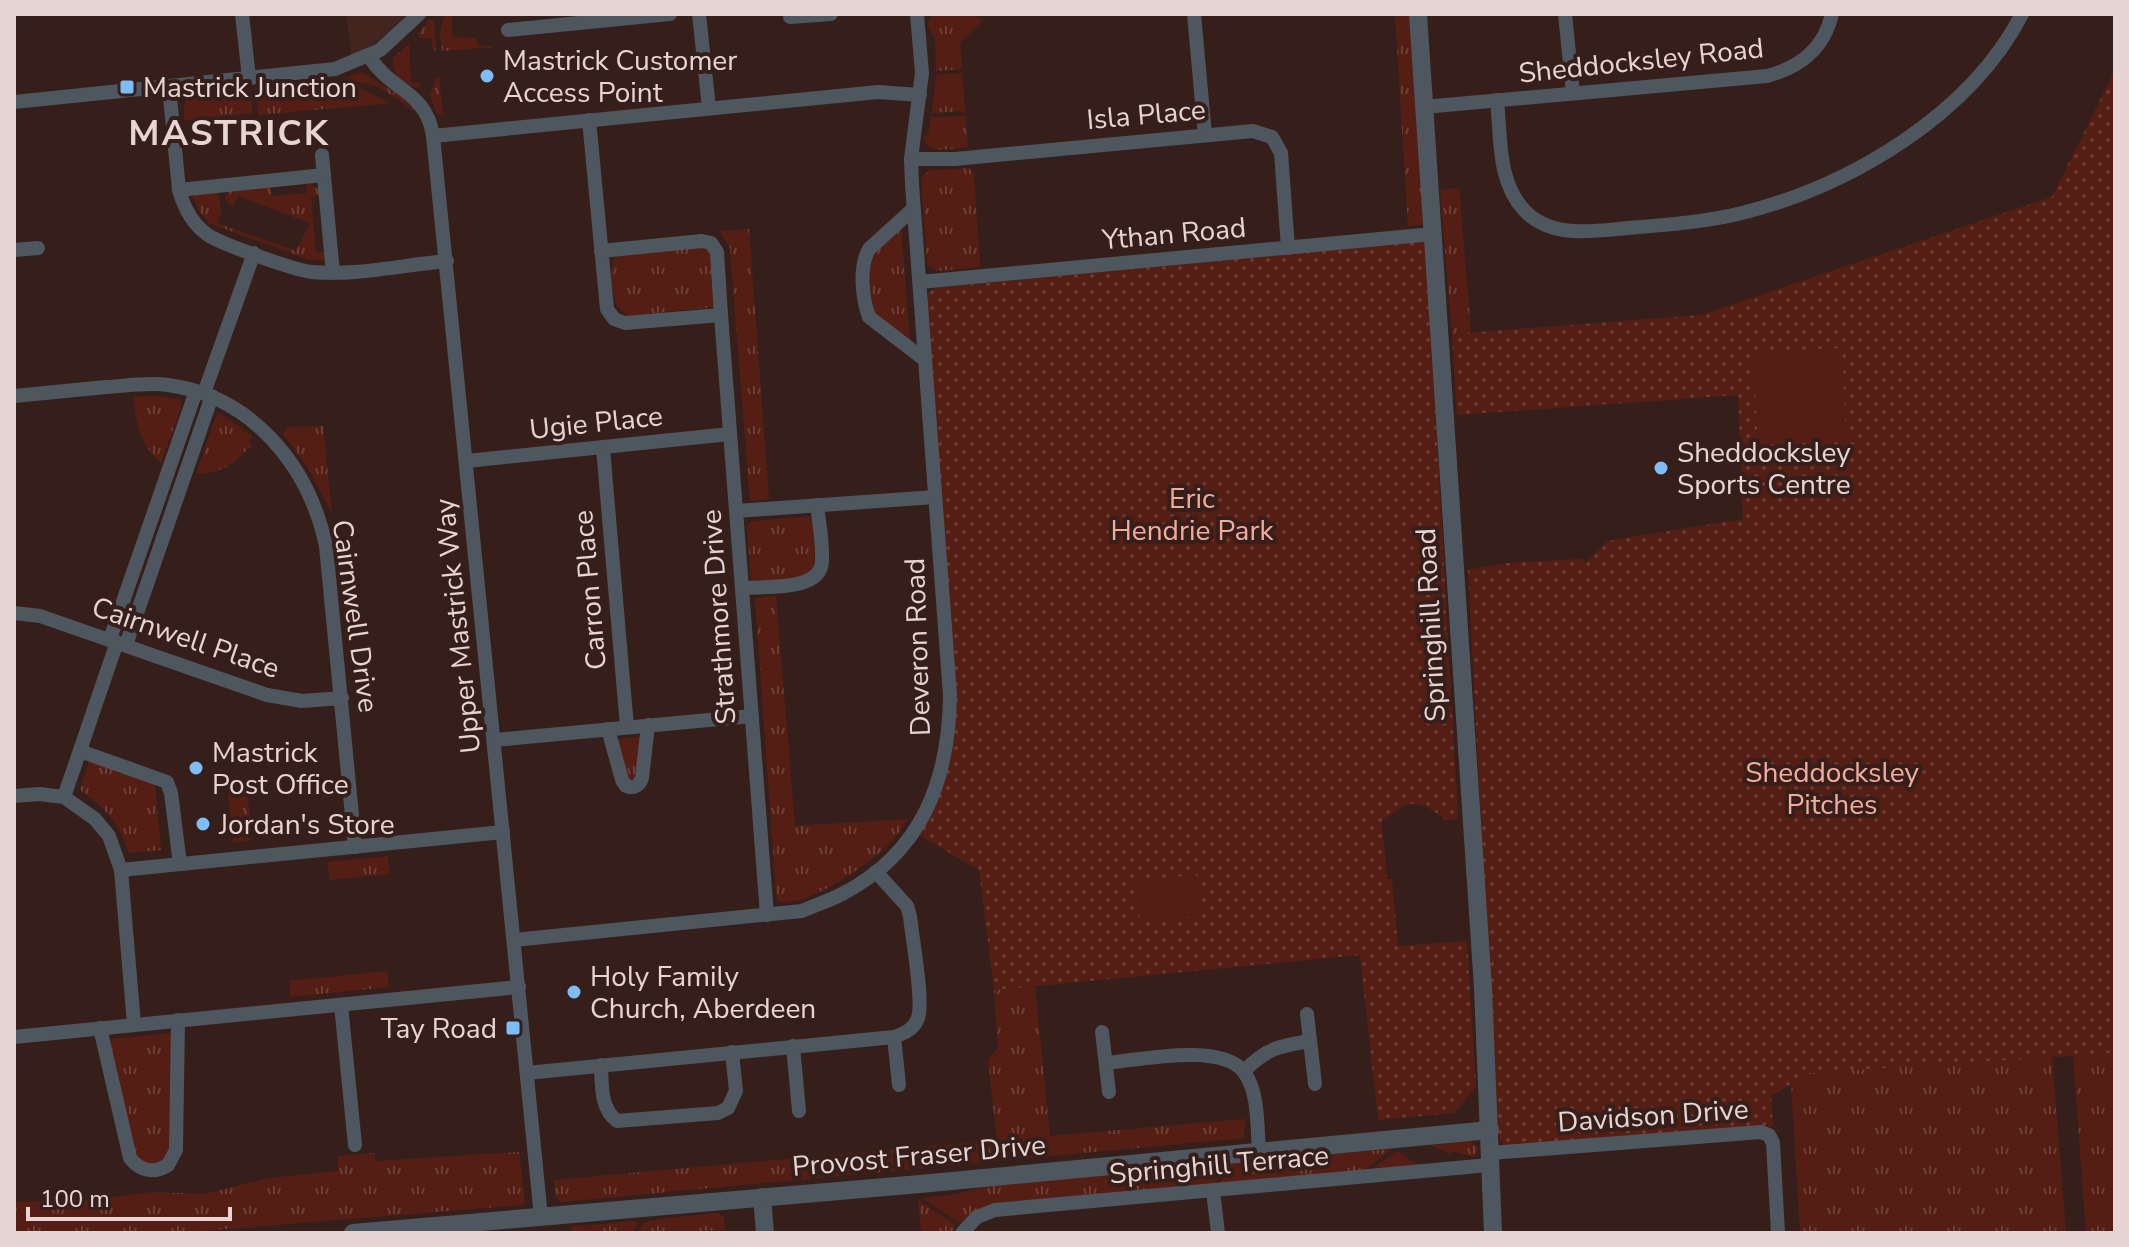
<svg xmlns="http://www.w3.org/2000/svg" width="2129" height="1247" font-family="'Nunito Sans',sans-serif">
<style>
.built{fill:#43251f}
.grass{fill:url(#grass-tufts)}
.park{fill:url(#park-dots)}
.garden{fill:#551e15}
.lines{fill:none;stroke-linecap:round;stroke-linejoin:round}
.minor{stroke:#4e575f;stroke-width:14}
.tertiary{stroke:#4e575f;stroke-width:18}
.poi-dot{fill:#7dbef9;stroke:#361f1a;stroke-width:3}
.labels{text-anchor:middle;stroke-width:8;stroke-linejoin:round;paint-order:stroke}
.poi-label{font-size:28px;fill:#e6d5d2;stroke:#361f1a;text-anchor:start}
.street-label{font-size:28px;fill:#e6d5d2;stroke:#361f1a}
.park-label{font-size:28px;fill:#f4ab9c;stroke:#361f1a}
.district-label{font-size:36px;font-weight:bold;letter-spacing:2px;fill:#e6d5d2;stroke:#361f1a}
</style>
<defs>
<pattern id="grass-tufts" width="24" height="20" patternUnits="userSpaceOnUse" patternTransform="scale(2)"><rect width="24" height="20" fill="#551e15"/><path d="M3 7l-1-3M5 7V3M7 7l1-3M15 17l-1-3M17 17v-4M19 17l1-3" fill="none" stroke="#6d3e36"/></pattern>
<pattern id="park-dots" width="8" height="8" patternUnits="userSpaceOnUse" patternTransform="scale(2)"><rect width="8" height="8" fill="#551e15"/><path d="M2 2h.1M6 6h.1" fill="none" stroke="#6d3e36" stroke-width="1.8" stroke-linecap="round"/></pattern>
</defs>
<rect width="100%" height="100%" fill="#361f1a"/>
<path class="built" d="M346 14H406L388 33 369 47 351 55Z"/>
<g class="grass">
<path d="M445 14H452V37L477 38V45L493 47 442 51 440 33Z"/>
<path d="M965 14 984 19 960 43 962 69 936 71 935 38 928 28 929 19 934 15Z"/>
<path d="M1395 14H1411L1424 221 1421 225 1408 226Z"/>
<path d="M430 19 434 20 436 51H433L432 38H420L418 34Z"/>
<path d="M409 44 411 83H421L419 88C404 85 391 75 393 58Z"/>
<path d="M361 72 410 102 417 110H414L377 86 344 79Z"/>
<path d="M962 73 965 111 932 113 936 75Z"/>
<path d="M439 77 443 114 438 115 430 95 436 78Z"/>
<path d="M330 85 361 89 391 103 258 115 256 92 296 90 298 87Z"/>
<path d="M246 93 247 98H251L253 113 184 120 185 99Z"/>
<path d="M965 116 968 147C953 148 928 156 923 137L928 135 931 117Z"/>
<path d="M969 168 974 174 980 267 937 271 927 265 921 178 930 170Z"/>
<path d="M306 182 319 189 321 196 311 197 316 252H327L326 261 306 259 209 223 200 212 192 196 214 192 219 195 221 212 217 223 296 251 310 223 238 196 234 205 229 204 225 197 229 190 271 185 272 196 307 193Z"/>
<path d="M1459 188 1471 332 1452 334 1440 190Z"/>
<path d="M901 225 910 344 871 309 870 258Z"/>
<path d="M749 229 769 499 750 501 730 248 720 231Z"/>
<path d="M701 248 708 250 712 257 714 307 628 316 617 306C611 291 606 266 619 255Z"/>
<path d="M156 396 179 399 182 405 161 463C140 445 136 423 133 397Z"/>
<path d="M220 413 251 435 250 447C231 466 223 472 196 474L216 416Z"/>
<path d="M323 426 332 514 309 469 283 433 288 427Z"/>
<path d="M810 516 813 521C818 582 816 578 756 582L751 579 747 527 752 521Z"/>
<path d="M776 596 795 826 909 819C902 827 896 837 889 844 872 862 802 912 778 900L776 893 755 598Z"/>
<path d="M647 736 633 787 611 740Z"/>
<path d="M89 761 155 784 161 850 129 853C121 824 104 807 80 790Z"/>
<path d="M247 790 252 840 233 843 228 792Z"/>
<path d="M388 856 389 874 329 880 328 862Z"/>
<path d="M387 971 389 987 290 997 289 981Z"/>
<path d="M1035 986 1050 1136 1245 1119 1244 1138 561 1202 555 1195 554 1180 997 1140 988 1060 998 1048 994 990Z"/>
<path d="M171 1033V1150L164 1162 149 1166 136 1158 110 1044 112 1039Z"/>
<path d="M2115 1053V1233H2086L2073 1055Z"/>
<path d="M2052 1056 2066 1233H1800L1791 1084 1809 1073Z"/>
<path d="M1470 1141 1479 1148 1474 1157 1452 1151 1450 1154 1431 1145Z"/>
<path d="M1392 1149 1362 1172 1219 1185 1228 1164Z"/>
<path d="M1397 1151 1420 1166 1368 1172Z"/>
<path d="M519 1152 525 1202 523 1205 176 1233H14V1202L88 1200 153 1192 204 1194 270 1178 338 1171V1156L374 1153 376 1161Z"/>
<path d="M1223 1164 1215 1185 994 1205 961 1224 922 1198 951 1195 994 1185Z"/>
<path d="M918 1200 955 1225 952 1233H921Z"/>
<path d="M718 1213 724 1217 725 1230 637 1233 643 1223 665 1218Z"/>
<path d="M633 1221 639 1222 632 1233H575L569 1227Z"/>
</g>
<g class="park">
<path d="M2115 70V1053L1809 1073 1771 1096 1773 1126 1509 1148C1495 1143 1498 1125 1496 1111L1468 570 1508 563 1581 559 1586 563 1608 541 1743 519 1738 395 1457 415 1452 334 1701 315 2052 197Z"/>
<path d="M1426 241 1458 819 1446 820C1418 798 1409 798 1382 822L1387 879H1392L1398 946 1467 941 1476 1087 1454 1113 1378 1120 1360 955 994 990 979 870 919 835C948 781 955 755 956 694L926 301 928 293 935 288Z"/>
</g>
<g class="garden">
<path d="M1842 348 1846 441 1758 445 1753 352Z"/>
<path d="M1197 875 1201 916 1140 921 1137 880Z"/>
</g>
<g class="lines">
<g class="minor">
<path d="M242 14 249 78"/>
<path d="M699 14 709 108"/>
<path d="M1194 14 1205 135"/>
<path d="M1565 14 1573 93"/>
<path d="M790 17 831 14"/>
<path d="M508 30 670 14"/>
<path d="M369 56C391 92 426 90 433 136L541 1217"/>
<path d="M169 87 179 190C184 208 192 224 208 235 221 244 297 271 312 272 356 276 403 265 447 261"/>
<path d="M1497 100C1501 137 1497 181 1524 210 1551 239 1593 231 1628 228 1665 225 1706 222 1742 213 1850 186 1970 115 2022 14"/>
<path d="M14 102 335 69 380 50 419 14"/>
<path d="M1424 107 1767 76C1801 67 1824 49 1832 14"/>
<path d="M589 120 607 309 614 319 625 323 721 315 717 252 711 243 702 241 601 251"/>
<path d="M433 136 878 92 920 95"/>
<path d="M322 155 333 273"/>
<path d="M911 159H955L1253 131 1272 137 1281 153 1288 248"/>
<path d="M179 190 324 175"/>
<path d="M913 209 869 249C859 266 862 298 869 317L925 360"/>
<path d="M14 250 38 248"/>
<path d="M920 282 1433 234"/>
<path d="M721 315 767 915"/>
<path d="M204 393 254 253"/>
<path d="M14 396C45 393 76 390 106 387 126 386 148 382 168 385 252 396 309 466 326 546L355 847"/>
<path d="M603 448 627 727"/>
<path d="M467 461 730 434"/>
<path d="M736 511 935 497"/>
<path d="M742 588C765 586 821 592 822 561 823 543 819 523 817 505"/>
<path d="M14 613 40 616 267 695 302 701 342 698"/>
<path d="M110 639 196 391"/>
<path d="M126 645 212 396"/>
<path d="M608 729 622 780 626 786C634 789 639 786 642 778L648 725"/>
<path d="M495 740 752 716"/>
<path d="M80 751 167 782 171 793 180 864"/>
<path d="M14 796 39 794 64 797 95 819 109 836 121 870 134 1024"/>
<path d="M64 797 117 642"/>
<path d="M121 870 503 832"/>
<path d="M514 940 802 911C815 905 829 901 842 894 922 853 949 780 950 695L912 184 911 159 922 73 917 14"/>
<path d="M341 1005 355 1145"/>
<path d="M1307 1014 1315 1084"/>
<path d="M100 1028 130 1158C140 1171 154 1174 168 1165L176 1150 178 1020"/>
<path d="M1102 1032 1109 1092"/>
<path d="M14 1037 519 987"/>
<path d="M894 1037 899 1085"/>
<path d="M793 1046 799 1111"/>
<path d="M1106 1063C1139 1060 1222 1042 1244 1072 1259 1092 1257 1127 1259 1151"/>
<path d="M601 1065C602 1085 600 1108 617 1121L718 1113 728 1108 736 1091 732 1052"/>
<path d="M1244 1071C1267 1048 1279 1046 1310 1041"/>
<path d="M527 1073 894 1037C905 1033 914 1029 918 1018 924 1000 912 938 910 916L907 906 876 872"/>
<path d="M1490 1153 1761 1132 1769 1135 1773 1143 1778 1233"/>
<path d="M1213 1191 1218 1233"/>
<path d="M962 1233 977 1217 995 1210 1489 1165"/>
</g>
<g class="tertiary">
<path d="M1418 14 1483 988 1493 1233"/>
<path d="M762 1197 765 1233"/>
<path d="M353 1233 920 1184 1490 1130"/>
</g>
</g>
<g class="poi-dot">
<circle cx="487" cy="76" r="8"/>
<rect x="119" y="79" width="16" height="16" rx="4"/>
<circle cx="1661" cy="468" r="8"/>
<circle cx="196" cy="768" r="8"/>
<circle cx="203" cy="824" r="8"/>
<circle cx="574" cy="992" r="8"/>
<rect x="505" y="1020" width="16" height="16" rx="4"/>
</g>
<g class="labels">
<g class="poi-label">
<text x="503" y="70">Mastrick Customer<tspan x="503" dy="32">Access Point</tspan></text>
<text x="143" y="97">Mastrick Junction</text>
<text x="1677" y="462">Sheddocksley<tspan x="1677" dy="32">Sports Centre</tspan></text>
<text x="212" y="762">Mastrick<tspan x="212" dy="32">Post Office</tspan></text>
<text x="219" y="834">Jordan's Store</text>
<text x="590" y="986">Holy Family<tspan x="590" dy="32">Church, Aberdeen</tspan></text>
<text x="497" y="1038" text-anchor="end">Tay Road</text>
</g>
<g class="street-label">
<text transform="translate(1641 60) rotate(-6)" y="10">Sheddocksley Road</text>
<text transform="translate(1146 114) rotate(-5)" y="10">Isla Place</text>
<text transform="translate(1174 233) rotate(-5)" y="10">Ythan Road</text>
<text transform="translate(596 422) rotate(-6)" y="10">Ugie Place</text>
<text transform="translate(589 590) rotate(-95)" y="10">Carron Place</text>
<text transform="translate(356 616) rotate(82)" y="10">Cairnwell Drive</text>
<text transform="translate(718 617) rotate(-94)" y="10">Strathmore Drive</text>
<text transform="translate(1430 625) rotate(-93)" y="10">Springhill Road</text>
<text transform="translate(457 626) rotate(-96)" y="10">Upper Mastrick Way</text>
<text transform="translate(186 637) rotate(19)" y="10">Cairnwell Place</text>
<text transform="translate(917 647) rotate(-92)" y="10">Deveron Road</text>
<text transform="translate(1653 1115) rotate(-4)" y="10">Davidson Drive</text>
<text transform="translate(919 1155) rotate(-5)" y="10">Provost Fraser Drive</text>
<text transform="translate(1219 1164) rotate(-5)" y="10">Springhill Terrace</text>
</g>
<g class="park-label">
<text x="1192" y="508">Eric<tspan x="1192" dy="32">Hendrie Park</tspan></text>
<text x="1832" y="782">Sheddocksley<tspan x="1832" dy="32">Pitches</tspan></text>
</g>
<g class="district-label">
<text x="229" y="145">MASTRICK</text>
</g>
</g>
<rect width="2129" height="1247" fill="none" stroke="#e6d5d2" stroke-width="32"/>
<path d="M28 1207v12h202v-12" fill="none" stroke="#e6d5d2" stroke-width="4"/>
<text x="40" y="1207" font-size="24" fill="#e6d5d2" stroke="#361f1a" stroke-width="6" paint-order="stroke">100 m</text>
</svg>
